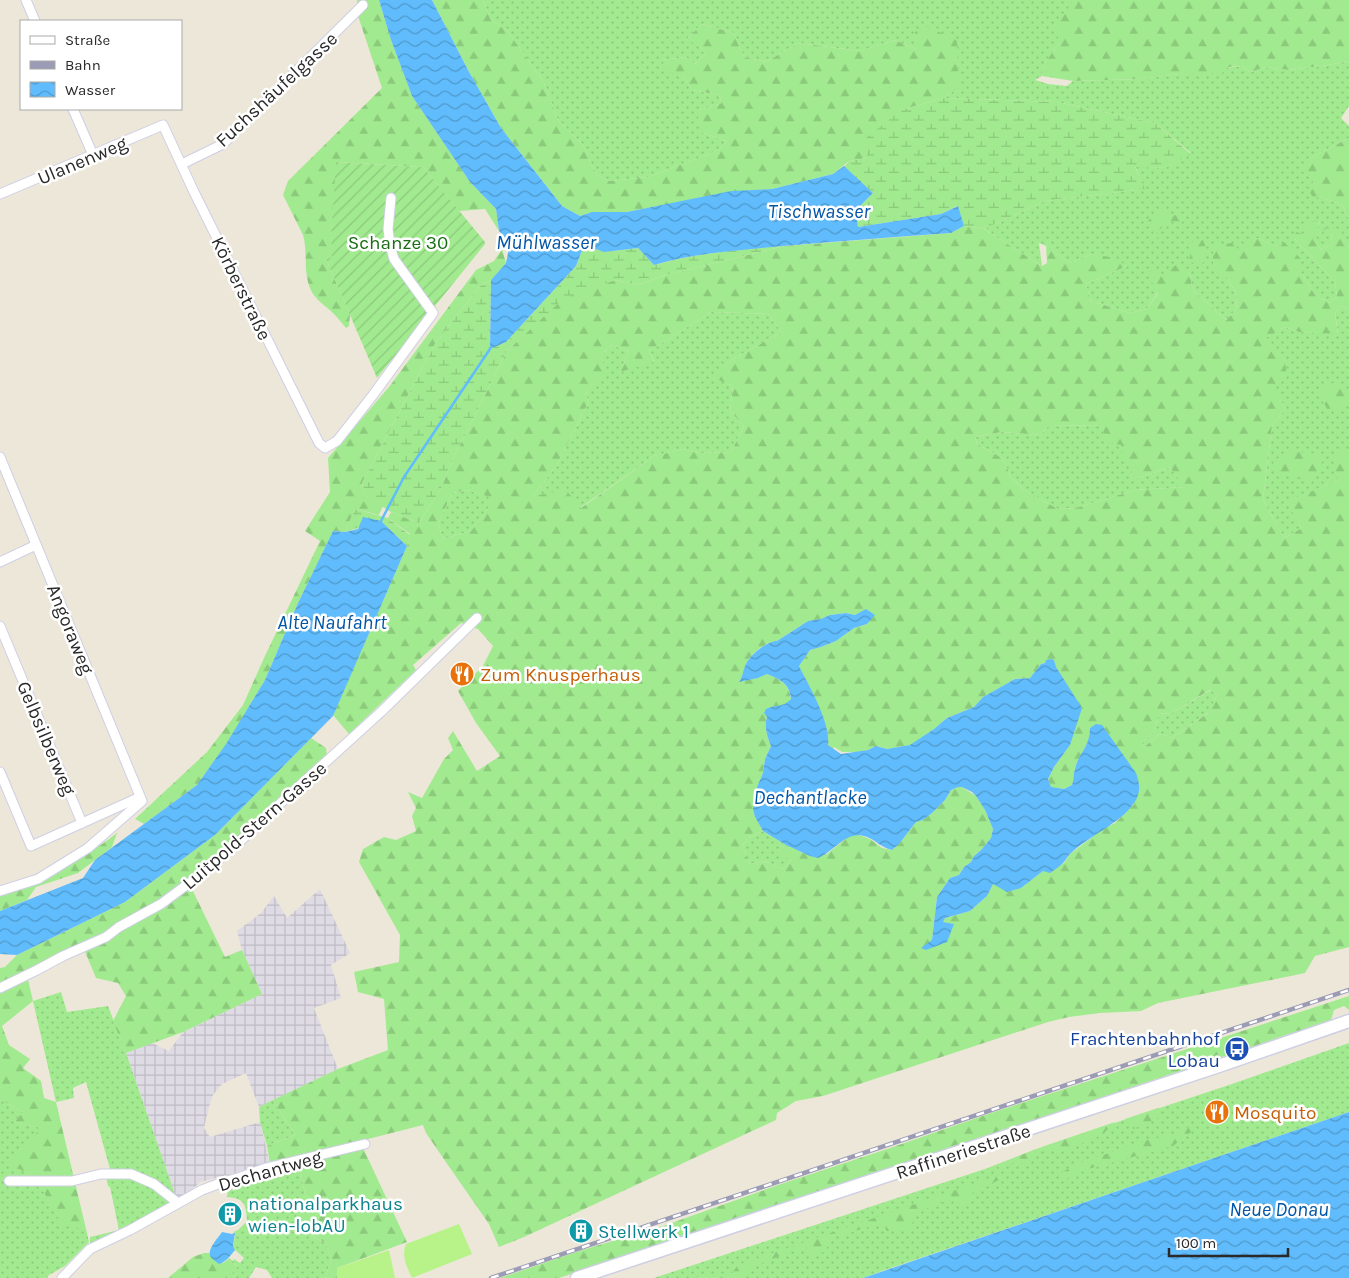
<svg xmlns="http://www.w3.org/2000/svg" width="1349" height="1278" font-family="Karla,sans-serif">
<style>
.industrial{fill:url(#industrial-grid)}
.grass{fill:url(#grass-dots)}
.forest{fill:url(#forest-firs);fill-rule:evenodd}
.wetland{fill:url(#wetland-marsh)}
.garden{fill:url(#garden-furrows)}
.pitch{fill:#b7f389}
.water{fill:url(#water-waves)}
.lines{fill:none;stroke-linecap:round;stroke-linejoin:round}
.stream{stroke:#60bcfc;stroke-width:2.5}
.street-casing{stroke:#cecfe4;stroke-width:11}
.secondary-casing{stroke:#cecfe4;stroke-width:15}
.street{stroke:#fff;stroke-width:9}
.secondary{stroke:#fff;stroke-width:12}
.rail-casing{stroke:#9b9bb6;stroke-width:4.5}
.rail{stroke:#fff;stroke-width:2.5;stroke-dasharray:8;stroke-linecap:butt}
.labels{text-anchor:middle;stroke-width:5;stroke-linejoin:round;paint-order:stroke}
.street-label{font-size:19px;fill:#292929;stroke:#fff}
.park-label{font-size:19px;fill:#176e12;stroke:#fff}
.food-label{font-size:19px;fill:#c56008;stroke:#fff;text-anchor:start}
.transit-label{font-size:19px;fill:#164399;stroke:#fff;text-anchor:end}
.culture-label{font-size:19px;fill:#0d838f;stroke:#fff;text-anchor:start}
.water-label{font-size:20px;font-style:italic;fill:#0055a6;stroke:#fff}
</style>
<defs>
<pattern id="industrial-grid" width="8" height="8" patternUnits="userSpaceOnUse" patternTransform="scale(1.25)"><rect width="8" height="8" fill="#dfdbe5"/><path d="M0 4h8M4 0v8" fill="none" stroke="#bfbcc4"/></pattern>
<pattern id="grass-dots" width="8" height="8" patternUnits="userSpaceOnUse" patternTransform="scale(1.25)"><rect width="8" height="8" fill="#a1ea8f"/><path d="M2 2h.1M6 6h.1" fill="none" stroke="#8bc97b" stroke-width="1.8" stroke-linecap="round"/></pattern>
<pattern id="forest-firs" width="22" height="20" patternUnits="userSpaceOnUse" patternTransform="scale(1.25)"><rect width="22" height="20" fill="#a1ea8f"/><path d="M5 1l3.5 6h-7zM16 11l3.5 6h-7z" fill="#8bc97b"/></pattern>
<pattern id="wetland-marsh" width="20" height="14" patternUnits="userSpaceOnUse" patternTransform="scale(1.25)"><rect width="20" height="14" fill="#a1ea8f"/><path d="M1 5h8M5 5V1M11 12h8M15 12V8" fill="none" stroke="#8bc97b"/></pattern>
<pattern id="garden-furrows" width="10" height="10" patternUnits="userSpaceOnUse" patternTransform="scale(1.25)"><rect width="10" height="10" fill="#a1ea8f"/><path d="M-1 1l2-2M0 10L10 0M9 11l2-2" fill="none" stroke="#8bc97b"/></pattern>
<pattern id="water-waves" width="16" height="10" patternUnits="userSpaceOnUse" patternTransform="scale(1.25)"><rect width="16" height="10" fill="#60bcfc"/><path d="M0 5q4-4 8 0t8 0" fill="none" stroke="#4f99cc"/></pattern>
</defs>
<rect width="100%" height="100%" fill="#ede7d9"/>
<path class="industrial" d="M320 889 350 953 331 965 341 998 314 1008 338 1069 259 1107 246 1073 222 1084 213 1095 209 1107 204 1128 210 1137 260 1122 270 1164 200 1182 178 1203 126 1053 152 1043 169 1051 183 1032 262 994 242 950 237 931 261 913 274 896 287 918Z"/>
<g class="grass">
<path d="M483 0H1073L1059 43 1044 64 1042 76 1035 80 1048 84 1067 86 1073 81 1140 79 1241 66 1251 72 1265 67 1289 70 1328 65 1349 61V106L1341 118 1349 126V138L1307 160 1315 178 1321 197 1342 205 1349 219V246L1332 229 1331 244 1321 249 1313 240 1327 228H1317L1320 221 1307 235 1294 238 1335 282 1337 296 1330 303 1315 295 1300 271 1278 247 1256 238 1226 275 1237 296 1236 310 1226 320 1193 290 1189 271 1158 292 1147 309 1130 313 1091 301 1086 284 1127 266 1092 254 1070 263 1054 252 1048 241 1046 246 1039 243 1042 266 984 229 1045 201 1144 189 1135 166 1165 168 1191 153 1155 123 1057 102 944 98 959 87 916 49 895 40 861 51 798 43 766 62 744 57 734 33 702 24 687 39 699 45 705 54 695 64 686 57 662 60 684 77 692 90 719 95 722 103 700 110 701 132 727 141 719 150 648 177 609 181 596 174 582 144 558 120 543 81 507 30 491 20Z"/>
<path d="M1341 306 1349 310V449H1335L1338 480 1287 502 1302 528 1284 538 1263 499 1272 426 1286 408 1272 389 1285 361 1265 338 1285 327 1299 332 1338 333 1335 313Z"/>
<path d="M711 312 768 314 782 332 733 359 715 378 733 386 730 411 744 426 731 452 699 453 683 449 654 456 580 508 533 496 557 465 588 403 586 390 604 372 601 355 611 345 629 351 620 372 654 361 649 351Z"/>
<path d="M1049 425 1102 426 1121 445 1134 470 1129 477 1139 478 1170 467 1185 487 1135 490 1076 508 1058 509 1024 490 1010 476 1004 459 977 444 975 437 1001 432 1041 435Z"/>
<path d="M467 490 491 497 488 509 471 531 443 539 438 524 452 493Z"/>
<path d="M1211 690 1217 695 1209 712 1172 738 1160 734 1144 747 1141 744 1155 731 1158 714 1172 713Z"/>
<path d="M763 831 786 845 777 851 791 860 783 869 765 861 750 864 742 846 748 838Z"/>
<path d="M61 992 67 1012 108 1006 126 1053 178 1203 90 1249V1237L119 1230 110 1187 108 1186 106 1177 110 1169 86 1082 73 1088 74 1098 56 1102 33 1001Z"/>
<path d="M1349 1043V1112L885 1270 863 1278H654L988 1168 1042 1147 1229 1085Z"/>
<path d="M1 1100 23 1112 14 1122 42 1128 9 1163 36 1178 62 1224 86 1229 89 1242 65 1266 49 1275 47 1278H0V1101Z"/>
<path d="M273 1100 295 1135 267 1146 260 1122 259 1107Z"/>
<path d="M299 1164 307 1204 309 1225 311 1236 326 1243 331 1261 325 1278H272L267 1270 256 1267 249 1278H234L230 1275 238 1266 227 1260 229 1258 233 1261 234 1259 240 1263 244 1258 233 1248 235 1235V1233L233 1232 238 1230 247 1221C246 1205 245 1198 227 1197L229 1184 233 1191 253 1175H262L272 1178 282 1177 291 1166Z"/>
</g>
<g class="forest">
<path d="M357 0H379L391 40 412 96 470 182 496 209 499 231 485 209 459 211 423 167 337 162 331 235 333 257 326 259 350 315 349 326 346 328C342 323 338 318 334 314 326 306 314 299 310 288 303 271 308 252 303 235L283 195 288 181 382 88 358 16Z"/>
<path d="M432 0H483L491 20 507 30 543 81 558 120 582 144 596 174 609 181 648 177 719 150 727 141 701 132 697 122 700 110 722 103 719 95 692 90 684 77C672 76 667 70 662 60L686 57 695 64 705 54 699 45 686 40 702 24 734 33 744 57 766 62 798 43 861 51 895 40 916 49 915 32 925 26 957 40 959 87 944 98 901 110 867 151V158L849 161 833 174 772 189 731 192 627 212H593L580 216 562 206 501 128 468 70Z"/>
<path d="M1073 0H1349V61L1328 65 1289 70 1265 67 1251 72 1241 66 1229 67 1222 73 1180 74 1140 79 1073 81 1042 76 1044 64 1059 43 1056 28Z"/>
<path d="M1349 138V219L1342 205 1321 197 1313 198 1309 190 1315 178 1301 171 1307 160Z"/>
<path d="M1159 210 1173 215 1184 216 1180 227 1172 221 1157 231 1159 238 1145 234H1153L1154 228 1148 221Z"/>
<path d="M1320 220 1317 228 1328 227 1314 240 1321 249 1331 244 1332 229H1342V238L1349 246V310L1341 306 1335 313 1338 334 1299 332 1285 327 1266 338 1285 361 1287 377 1273 389 1286 408 1272 426 1263 499 1284 538 1302 528 1286 502 1338 480 1333 469 1335 449H1349V947L1315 956 1305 973 1158 1003 1141 1011 1100 1013 1069 1017 1048 1022 823 1096 796 1101 777 1113 776 1120 524 1237 499 1247 489 1224 450 1168 426 1133 423 1125 270 1164 267 1146 295 1135 273 1100 338 1069 388 1050 384 999 358 992 354 972 399 962 400 935 359 862 363 849 384 837 396 840 416 831 412 816 416 808 408 792 422 798 444 759 453 750 448 738 453 731 477 771 500 756 476 723 458 691 483 666 493 646 478 629 461 623 413 665 416 670 349 734 333 715 407 546 410 534 388 518 391 512 419 523 441 489 450 465 507 351 563 298 615 280 639 285 662 276 784 246 951 233 964 226 984 229 1042 266 1047 263 1046 246 1048 240 1054 252 1070 263 1092 254 1114 258 1127 266 1086 284 1091 301 1130 313 1147 309 1158 293 1148 275 1153 269 1162 276 1176 265 1189 271 1193 290 1226 320 1236 310 1237 296 1226 275 1213 271V245L1232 243 1241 252 1256 238 1278 247 1284 242 1301 259 1300 271 1315 295 1330 303 1337 296 1335 282 1294 238 1296 232 1306 235 1305 223ZM711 312 768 314 782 332 733 359 714 378 733 386 730 411 744 426 731 452 699 453 683 449 654 456 581 508 566 490 533 496 557 465 588 403 586 390 605 372 601 355 611 345 629 351 620 372 654 362 649 351ZM1049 425 1102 426 1107 442 1121 445 1123 461 1134 470 1129 477 1139 478 1170 467 1184 487 1135 490 1076 508 1058 509 1024 490 1010 476 1004 459 977 444 975 437 1001 432 1041 435ZM467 490 490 497 488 509 471 531 443 539 438 524 452 493ZM866 610 874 615 867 624 854 628 836 641 821 647 810 650 799 666 821 713 828 745 833 749 834 747 842 752H858L868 750 876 746 887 749 911 745 934 729 947 718 974 707 983 697 1015 679 1030 678 1041 664 1054 660 1070 745 1054 767 1048 779 1051 788 1064 789 1072 785C1074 780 1073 774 1075 769 1079 752 1089 749 1090 728L1134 804 1115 823 1103 829 1070 854 1064 863 1043 871 1021 888 993 883 987 896 970 911 945 918 942 922 954 924 926 950 932 940 937 897 950 878 959 875 964 867 971 862 974 856 981 850 991 838 993 829 985 810 976 796 962 787H958L951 790 945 800 932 813 923 820 916 822 899 844 892 850 882 848 870 839 859 835 849 836 827 854 810 856 786 845 776 851 791 860 783 869 765 861 750 864 742 846 748 838 763 831 755 817 753 809 757 787 763 773 765 759 771 746C767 736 764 727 767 717L765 713C768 705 773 708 780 706 785 706 788 703 791 700 790 684 780 679 767 674L758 678 739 681C744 675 744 668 747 662 752 653 767 641 777 641L808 621 821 619 830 615 846 613 855 615ZM1210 690 1217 695 1208 713 1172 738 1160 734 1144 747 1141 744 1155 731 1158 714 1172 713Z"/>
<path d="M1203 240 1208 253 1202 264 1189 262 1191 250 1196 249 1187 243Z"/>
<path d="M502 249 506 263 491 280 480 286 436 342 362 483 364 495 383 506 379 515 355 509 345 532 333 531 298 603 265 680 226 745 197 785 144 824 135 819 207 752 243 705 264 658 320 541 305 531 330 492 328 458 389 387 476 270 494 261Z"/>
<path d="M1334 383C1342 388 1349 391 1349 401L1339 410H1328L1320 397 1321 386Z"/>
<path d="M1291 451 1320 454 1323 467 1312 482 1275 473 1273 461Z"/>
<path d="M311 738 326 748 327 757 188 881 225 957 242 950 262 994 183 1032 126 1053 113 1021 126 996 118 983 96 978 84 949 81 943 64 950 26 971 33 1001 2 1026 9 1045 30 1059 23 1068 41 1081 44 1098 56 1102 86 1229 62 1225 36 1178 8 1163 41 1128 14 1122 23 1112 1 1100 0 1101V968L5 967 17 955 125 902 215 835Z"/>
<path d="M117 833 112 847 78 873 36 887 27 900 0 911V894C41 876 82 861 117 833Z"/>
<path d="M1349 996V1010L1344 1006 1334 1010 1331 1020 963 1144 559 1278H500L579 1251 666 1225 781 1184 890 1148 994 1112Z"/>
<path d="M1158 1108 1160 1117 1133 1129 1125 1119Z"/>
<path d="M1115 1122 1102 1135 1059 1153 1042 1147Z"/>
<path d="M1188 1127 1191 1132 1173 1146 1088 1169 1065 1179 1058 1175 1074 1165 1147 1140 1176 1134Z"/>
<path d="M363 1148 407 1242 337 1268V1278H325L331 1261 326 1243 311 1236 309 1225 294 1216 307 1204 299 1164Z"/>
<path d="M1036 1149 1038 1154 1026 1164 1016 1162 990 1169 988 1168Z"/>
<path d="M1002 1174 1003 1178 972 1193 966 1204H955L951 1199 909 1215 913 1222 908 1231H887L882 1223 834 1237 824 1252 810 1254 806 1246 749 1268V1274L737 1278H695L706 1274 732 1273 738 1265Z"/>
<path d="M204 1253H210V1255L223 1263 227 1260 238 1266 231 1275 234 1278H168L193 1257Z"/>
</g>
<g class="wetland">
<path d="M944 98 1057 102 1155 123 1191 154 1165 168 1135 167 1145 189 1045 201 984 229 964 226 957 206 941 214 858 227 856 210 873 193 844 167 849 161 867 158V151L862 141 901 110Z"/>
<path d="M584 245 604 252 638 248 654 265C696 253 741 249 784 246L662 276 639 285 615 280 563 299 507 351 450 465 441 489 419 523 391 512 364 495 362 483 436 342 480 286 491 280 490 348 506 342 576 266Z"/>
<path d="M355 509 388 518 410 535 407 546 381 521 345 532Z"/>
</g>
<path class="garden" d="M336 162 423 167 485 242V244L377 378 326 259 332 257 331 235Z"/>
<g class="pitch">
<path d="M459 1224 472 1254 412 1278C407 1267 401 1256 406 1244Z"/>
<path d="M389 1250 395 1278H337V1268Z"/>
</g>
<g class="water">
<path d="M379 0H432L468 70 501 128 562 206 580 216 592 212H627L731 191 772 189 833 174 844 166 873 193 856 210 858 227 941 214 958 206 964 226 951 233C895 237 839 241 783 246 740 250 695 253 654 265L638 248 604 252 584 245 576 266 506 342 490 349 491 280 506 263 510 243 499 231 496 209 470 182 412 96 391 40Z"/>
<path d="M363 517 381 521 407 546 333 716 215 835 125 902 17 955 0 954V911L83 878 95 860 197 785 226 744 265 680 298 603 333 531 345 532 358 529Z"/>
<path d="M866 609 875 615 867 624 854 628 836 641 821 647 810 650 799 666C809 686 831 723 828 745L841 754 868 750 876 746 887 749 910 745 934 729 947 718 974 707 983 697 1015 679 1030 678 1041 664 1045 663 1046 660 1051 659 1054 660 1056 667 1082 708 1070 745 1054 767 1048 779 1051 787 1064 789 1072 785C1074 780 1073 774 1075 769 1079 752 1089 749 1090 728L1096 724 1102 725 1136 773C1140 784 1141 793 1134 803 1120 824 1088 836 1070 854 1067 857 1066 860 1063 863 1059 867 1054 870 1050 873L1043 871 1021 888 1007 892 993 884 987 896 970 911 945 918 943 922 954 924 947 942 926 950 921 948 932 940 937 897 950 878 959 875 964 867 971 862 974 856 981 850 991 838 993 829 985 810 976 796 972 792 962 787H958L951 790 945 800 932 813 923 820 916 822 899 844 892 850C880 847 877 841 867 837 847 829 835 851 818 858L810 856 786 845 763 831 755 817 753 809 757 787 763 773 765 759 771 746C767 736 764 727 767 717L764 713 766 709C776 704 783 708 791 699 790 684 780 679 767 674L758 678 739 682C743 676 743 669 747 662 752 654 767 641 777 641L808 621 821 619 830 615 846 613 855 615Z"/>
<path d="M1349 1112V1278H863Z"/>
<path d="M222 1232 232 1234 235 1233 233 1246 235 1250C230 1256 226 1262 219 1264 217 1262 210 1258 210 1255 208 1248 218 1238 222 1232Z"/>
</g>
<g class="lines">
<path class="stream" d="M381 521 404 477 490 349"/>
<defs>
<g id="street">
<path d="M26 0 35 21"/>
<path d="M73 109 93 155"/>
<path d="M182 164 223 144 363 5"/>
<path d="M0 194 163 125 194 192 319 443 325 448 337 441 373 395 433 313 394 259 390 245 388 229 391 198"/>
<path d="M0 457 142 801 88 848 38 879 0 891"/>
<path d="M0 562 36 545"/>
<path d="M0 626 82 823"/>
<path d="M0 772 31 846 140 797"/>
<path d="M0 988 37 970 63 956 106 937 119 927 161 904 200 875 233 848 285 799 382 711 477 618"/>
<path d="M9 1181H72L101 1174H131L154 1184 178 1203"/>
<path d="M62 1278 90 1249 130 1230 202 1190 223 1182 238 1178 266 1168 365 1144"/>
</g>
<path id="secondary" d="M577 1278 1219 1066 1349 1021"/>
</defs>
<use href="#street" class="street-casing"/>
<use href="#secondary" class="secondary-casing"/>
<use href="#street" class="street"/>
<use href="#secondary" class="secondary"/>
<defs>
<path id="rail" d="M491 1278 1349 990"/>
</defs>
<use href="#rail" class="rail-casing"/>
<use href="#rail" class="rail"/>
</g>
<defs>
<symbol id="restaurant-disc" viewBox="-11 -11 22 22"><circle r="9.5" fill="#e8710a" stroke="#fff"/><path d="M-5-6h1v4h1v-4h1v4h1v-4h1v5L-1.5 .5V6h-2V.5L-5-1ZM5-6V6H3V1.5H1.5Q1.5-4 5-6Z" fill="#fff"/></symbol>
<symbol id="bus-disc" viewBox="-11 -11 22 22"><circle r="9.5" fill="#1a4fb4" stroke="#fff"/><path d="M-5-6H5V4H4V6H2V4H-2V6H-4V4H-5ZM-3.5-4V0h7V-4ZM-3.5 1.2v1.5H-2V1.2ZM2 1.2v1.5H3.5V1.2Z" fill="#fff"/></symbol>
<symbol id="building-disc" viewBox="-11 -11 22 22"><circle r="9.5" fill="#0f9aa8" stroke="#fff"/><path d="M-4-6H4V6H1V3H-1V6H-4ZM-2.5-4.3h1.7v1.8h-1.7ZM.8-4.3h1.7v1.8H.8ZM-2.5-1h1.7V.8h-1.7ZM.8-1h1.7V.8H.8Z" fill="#fff"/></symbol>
</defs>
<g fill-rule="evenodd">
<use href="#restaurant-disc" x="448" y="660" width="28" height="28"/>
<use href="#bus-disc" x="1223" y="1035" width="28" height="28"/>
<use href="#restaurant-disc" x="1203" y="1098" width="28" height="28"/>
<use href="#building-disc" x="216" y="1200" width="28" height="28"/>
<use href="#building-disc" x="567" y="1217" width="28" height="28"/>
</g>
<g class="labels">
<g class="street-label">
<text transform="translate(276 89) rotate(-43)" y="7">Fuchshäufelgasse</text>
<text transform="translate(82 160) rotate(-23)" y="7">Ulanenweg</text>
<text transform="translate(242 288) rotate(64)" y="7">Körberstraße</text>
<text transform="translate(71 629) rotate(68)" y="7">Angoraweg</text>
<text transform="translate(47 738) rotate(67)" y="7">Gelbsilberweg</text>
<text transform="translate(254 825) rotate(-41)" y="7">Luitpold-Stern-Gasse</text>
<text transform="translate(963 1151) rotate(-18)" y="7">Raffineriestraße</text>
<text transform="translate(270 1170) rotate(-16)" y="7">Dechantweg</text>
</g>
<g class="park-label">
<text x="398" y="249">Schanze 30</text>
</g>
<g class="food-label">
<text x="480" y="681">Zum Knusperhaus</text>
<text x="1234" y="1119">Mosquito</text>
</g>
<g class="transit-label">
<text x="1220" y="1045">Frachtenbahnhof<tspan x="1220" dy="22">Lobau</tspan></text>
</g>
<g class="culture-label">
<text x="248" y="1210">nationalparkhaus<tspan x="248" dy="22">wien-lobAU</tspan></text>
<text x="598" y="1238">Stellwerk 1</text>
</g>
<g class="water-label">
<text x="819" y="218">Tischwasser</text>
<text x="546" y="249">Mühlwasser</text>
<text x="332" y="629">Alte Naufahrt</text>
<text x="810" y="804">Dechantlacke</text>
<text x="1279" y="1216">Neue Donau</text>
</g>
</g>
<rect x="20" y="20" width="162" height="90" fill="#ffffff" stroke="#a9a9a9"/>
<rect x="30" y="36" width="25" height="8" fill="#ffffff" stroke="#a9a9a9"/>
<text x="65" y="45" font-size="15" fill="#292929">Straße</text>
<rect x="30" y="61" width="25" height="8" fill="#9b9bb6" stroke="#a9a9a9"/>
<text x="65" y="70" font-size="15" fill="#292929">Bahn</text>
<rect x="30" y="82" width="25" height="15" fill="url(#water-waves)" stroke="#a9a9a9"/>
<text x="65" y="95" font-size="15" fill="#292929">Wasser</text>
<path d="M1169 1248v8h119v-8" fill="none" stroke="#292929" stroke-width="2.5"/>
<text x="1176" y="1248" font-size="15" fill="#292929" stroke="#ffffff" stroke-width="4" paint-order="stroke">100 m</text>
</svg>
